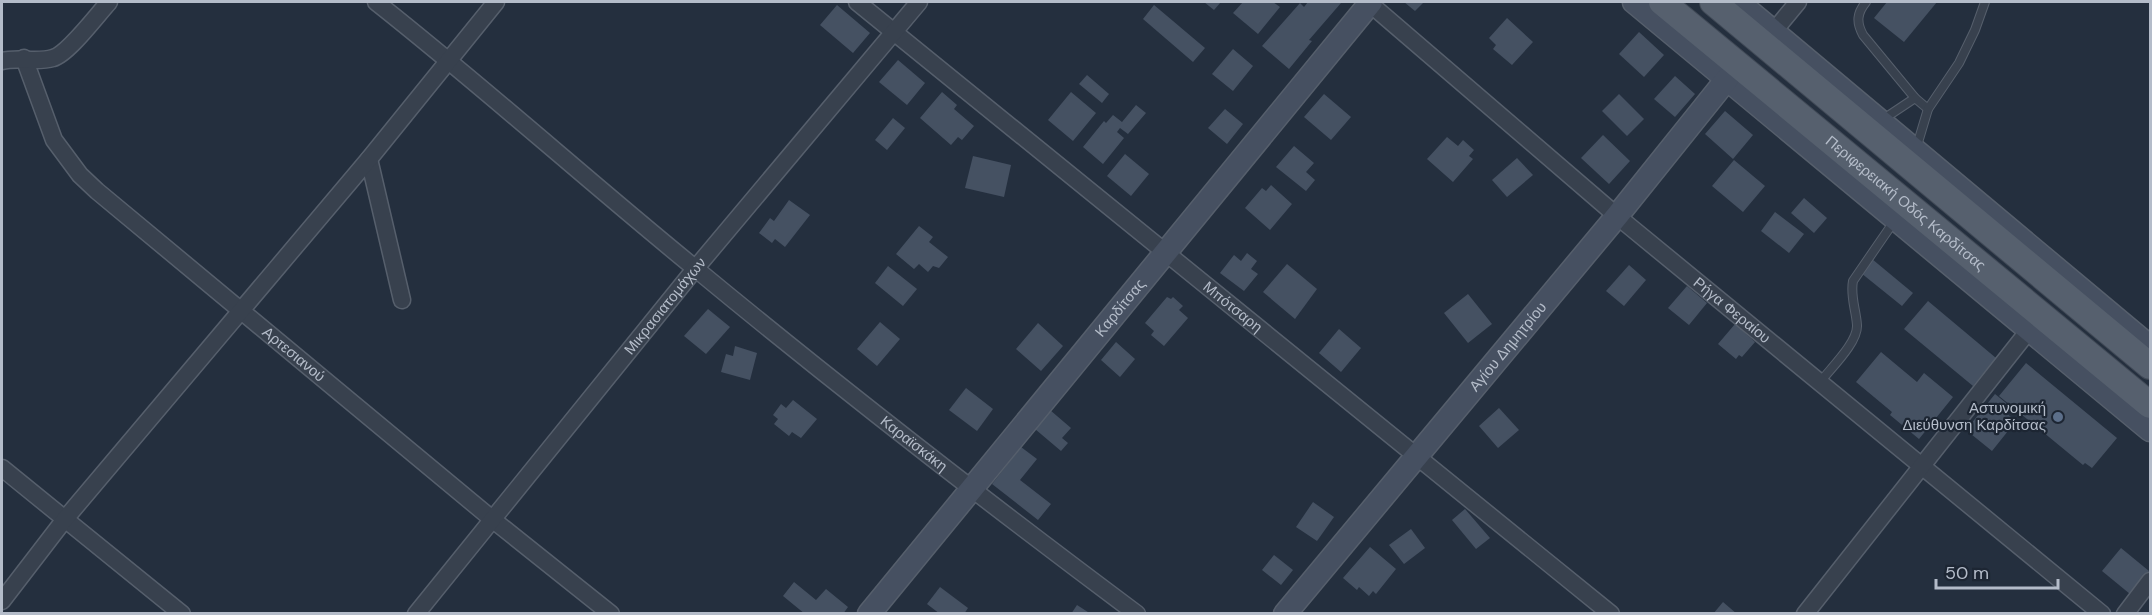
<svg xmlns="http://www.w3.org/2000/svg" width="2152" height="615" font-family="'DM Sans',sans-serif">
<style>
.building{fill:#455162}
.lines{fill:none;stroke-linecap:round;stroke-linejoin:round}
.lane-casing{stroke:#565f6c;stroke-width:10}
.street-casing{stroke:#565f6c;stroke-width:19}
.secondary-casing{stroke:#565f6c;stroke-width:25}
.primary-casing{stroke:#414a57;stroke-width:28}
.lane{stroke:#38414e;stroke-width:8}
.street{stroke:#38414e;stroke-width:16}
.secondary{stroke:#465061;stroke-width:22}
.primary{stroke:#56606e;stroke-width:26}
.service-dot{fill:#5c6f8a;stroke:#1d2633;stroke-width:2}
.labels{text-anchor:middle;stroke-width:4.5;stroke-linejoin:round;paint-order:stroke}
.street-label{font-size:15px;fill:#b4bcc9;stroke:#1d2633}
.poi-label{font-size:15px;fill:#b4bcc9;stroke:#1d2633;text-anchor:end}
</style>
<rect width="100%" height="100%" fill="#242f3e"/>
<g class="building">
<path d="M1204 2H1221L1214 10Z"/>
<path d="M1243 2H1273L1280 7 1258 34 1233 13Z"/>
<path d="M1308 2 1341 3 1309 40 1312 41 1289 69 1262 46 1300 3 1304 7Z"/>
<path d="M1404 2H1424L1415 11Z"/>
<path d="M1887 2H1937L1904 42 1874 18Z"/>
<path d="M837 5 870 33 853 53 820 25Z"/>
<path d="M1154 5 1205 48 1193 62 1143 19Z"/>
<path d="M1507 18 1533 42 1512 65 1493 49 1496 45 1489 38Z"/>
<path d="M1639 32 1664 55 1644 77 1619 54Z"/>
<path d="M1233 49 1253 66 1233 91 1212 74Z"/>
<path d="M898 60 925 83 907 105 879 82Z"/>
<path d="M1087 75 1109 94 1102 103 1079 84Z"/>
<path d="M1675 76 1695 94 1675 117 1654 99Z"/>
<path d="M942 92 957 105 954 109 974 126 962 140 958 137 951 145 920 118Z"/>
<path d="M1071 92 1096 113 1073 141 1048 120Z"/>
<path d="M1324 94 1351 117 1331 140 1304 117Z"/>
<path d="M1619 94 1644 119 1627 136 1602 111Z"/>
<path d="M1136 105 1146 113 1128 134 1120 128 1117 132 1124 138 1103 164 1083 147 1104 121 1106 123 1113 115 1122 122Z"/>
<path d="M1225 109 1243 124 1227 144 1208 128Z"/>
<path d="M1725 111 1753 135 1733 159 1705 134Z"/>
<path d="M893 118 905 128 887 150 875 140Z"/>
<path d="M1603 135 1630 161 1609 184 1581 158Z"/>
<path d="M1447 137 1458 146 1463 140 1474 150 1469 156 1473 159 1453 182 1427 159Z"/>
<path d="M1294 146 1314 163 1306 172 1315 180 1306 191 1276 167Z"/>
<path d="M1125 154 1149 174 1131 196 1107 176Z"/>
<path d="M973 156 1011 165 1004 197 965 188Z"/>
<path d="M1517 158 1533 175 1507 197 1492 180Z"/>
<path d="M1734 160 1765 186 1743 212 1712 186Z"/>
<path d="M1271 185 1292 204 1270 230 1245 208 1262 188 1266 191Z"/>
<path d="M1804 198 1827 218 1814 233 1791 213Z"/>
<path d="M789 200 810 215 785 247 775 239 772 243 759 233 770 218 774 221Z"/>
<path d="M1775 212 1804 234 1789 253 1761 231Z"/>
<path d="M919 226 933 237 929 242 948 257 939 268 933 266 928 272 919 264 914 269 896 254Z"/>
<path d="M1247 253 1257 261 1251 269 1258 274 1244 291 1220 273 1234 255 1241 261Z"/>
<path d="M1872 259 1913 293 1902 306 1861 273Z"/>
<path d="M1287 264 1317 289 1295 319 1263 292Z"/>
<path d="M1629 265 1646 280 1624 306 1606 291Z"/>
<path d="M888 266 917 289 903 306 875 283Z"/>
<path d="M1687 286 1707 303 1689 325 1668 308Z"/>
<path d="M1468 294 1492 324 1468 343 1444 313Z"/>
<path d="M1167 297 1171 299 1173 297 1183 306 1179 310 1188 318 1164 346 1151 335 1154 331 1145 323Z"/>
<path d="M1928 301 1996 358 1973 386 1904 329Z"/>
<path d="M708 309 730 327 706 354 684 336Z"/>
<path d="M880 322 900 339 877 366 857 349Z"/>
<path d="M1038 323 1063 346 1041 371 1016 349Z"/>
<path d="M1735 324 1755 342 1742 357 1739 355 1736 359 1718 344Z"/>
<path d="M1339 329 1361 348 1341 372 1319 353Z"/>
<path d="M1116 342 1135 359 1120 377 1101 360Z"/>
<path d="M735 346 757 353 750 380 721 372 726 354 733 356Z"/>
<path d="M1881 352 1917 382 1924 373 1953 397 1919 439 1890 415 1892 412 1856 382Z"/>
<path d="M2026 363 2117 438 2092 468 2085 463 2083 465 1999 396Z"/>
<path d="M966 388 993 409 977 431 949 410Z"/>
<path d="M1995 394 2011 407 2006 413 2016 421 1992 451 1966 430Z"/>
<path d="M793 400 817 419 801 438 792 432 789 436 774 424 778 419 773 415 781 404 786 408Z"/>
<path d="M1499 408 1519 430 1498 448 1479 426Z"/>
<path d="M1050 410 1071 428 1062 438 1068 443 1061 451 1035 429Z"/>
<path d="M1021 447 1037 459 1020 480 1051 504 1038 520 992 484Z"/>
<path d="M1313 502 1334 517 1317 541 1296 527Z"/>
<path d="M1465 509 1490 538 1476 549 1452 520Z"/>
<path d="M1411 529 1425 548 1404 564 1389 545Z"/>
<path d="M1370 547 1396 569 1376 594 1373 591 1369 596 1359 587 1357 590 1343 578Z"/>
<path d="M2121 548 2149 571 2130 594 2102 571Z"/>
<path d="M1274 555 1293 570 1281 585 1262 570Z"/>
<path d="M794 582 816 600 826 589 848 607 843 614H805L783 596Z"/>
<path d="M940 587 968 608 964 614H940L927 604Z"/>
<path d="M1723 602 1737 614H1713Z"/>
<path d="M1077 605 1091 614H1071Z"/>
</g>
<g class="lines">
<defs>
<g id="lane">
<path d="M1866 2C1857 13 1856 22 1863 35L1915 98 1928 109"/>
<path d="M1882 120 1915 98"/>
<path d="M1916 149 1928 109 1959 63 1975 30 1985 2"/>
<path d="M1821 381C1832 367 1858 342 1857 325 1856 310 1850 296 1853 281L1895 220"/>
</g>
<g id="street">
<path id="s1" d="M376 2C485 88 588 181 696 269 840 388 987 502 1137 614"/>
<path id="s2" d="M857 2 1611 614"/>
<path id="s3" d="M1368 2 1617 216 2102 614"/>
<path d="M1774 31 1798 2"/>
<path id="s4" d="M24 58 54 140 80 175 97 191 492 519 611 614"/>
<path d="M2 61C19 57 37 63 53 58 68 54 97 15 109 2"/>
<path d="M369 159 402 300"/>
<path d="M2 468 182 614"/>
<path d="M2 601 65 519 369 159 496 2"/>
<path id="s5" d="M416 614 695 269 919 2"/>
<path d="M1805 614 2030 329"/>
<path d="M2125 614 2150 581"/>
</g>
<g id="secondary">
<path d="M1634 2 2150 430"/>
<path d="M1738 2 2150 347"/>
<path id="s6" d="M869 614 1371 2"/>
<path id="s7" d="M1285 614 1617 216 1727 79"/>
</g>
<g id="primary">
<path id="s8" d="M1662 2 2150 405"/>
<path d="M1713 2 2150 366"/>
</g>
</defs>
<use href="#lane" class="lane-casing"/>
<use href="#street" class="street-casing"/>
<use href="#secondary" class="secondary-casing"/>
<use href="#primary" class="primary-casing"/>
<use href="#lane" class="lane"/>
<use href="#street" class="street"/>
<use href="#secondary" class="secondary"/>
<use href="#primary" class="primary"/>
</g>
<circle class="service-dot" cx="2058" cy="417" r="6"/>
<g class="labels">
<g class="street-label">
<text dy="5" stroke="none"><textPath href="#s8" startOffset="316">Περιφερειακή Οδός Καρδίτσας</textPath></text>
<text dy="5" stroke="none"><textPath href="#s5" startOffset="396">Μικρασιατομάχων</textPath></text>
<text dy="5" stroke="none"><textPath href="#s2" startOffset="484">Μπότσαρη</textPath></text>
<text dy="5" stroke="none"><textPath href="#s6" startOffset="396">Καρδίτσας</textPath></text>
<text dy="5" stroke="none"><textPath href="#s3" startOffset="477">Ρήγα Φεραίου</textPath></text>
<text dy="5" stroke="none"><textPath href="#s7" startOffset="348">Αγίου Δημητρίου</textPath></text>
<text dy="5" stroke="none"><textPath href="#s4" startOffset="410">Αρτεσιανού</textPath></text>
<text dy="5" stroke="none"><textPath href="#s1" startOffset="696">Καραϊσκάκη</textPath></text>
</g>
<g class="poi-label">
<text x="2046" y="413">Αστυνομική<tspan x="2046" dy="17">Διεύθυνση Καρδίτσας</tspan></text>
</g>
</g>
<rect width="2152" height="615" fill="none" stroke="#b4bcc9" stroke-width="6"/>
<path d="M1936 579v9h122v-9" fill="none" stroke="#b4bcc9" stroke-width="3"/>
<text x="1945" y="579" font-size="18" fill="#b4bcc9" stroke="#1d2633" stroke-width="4.5" paint-order="stroke">50 m</text>
</svg>
